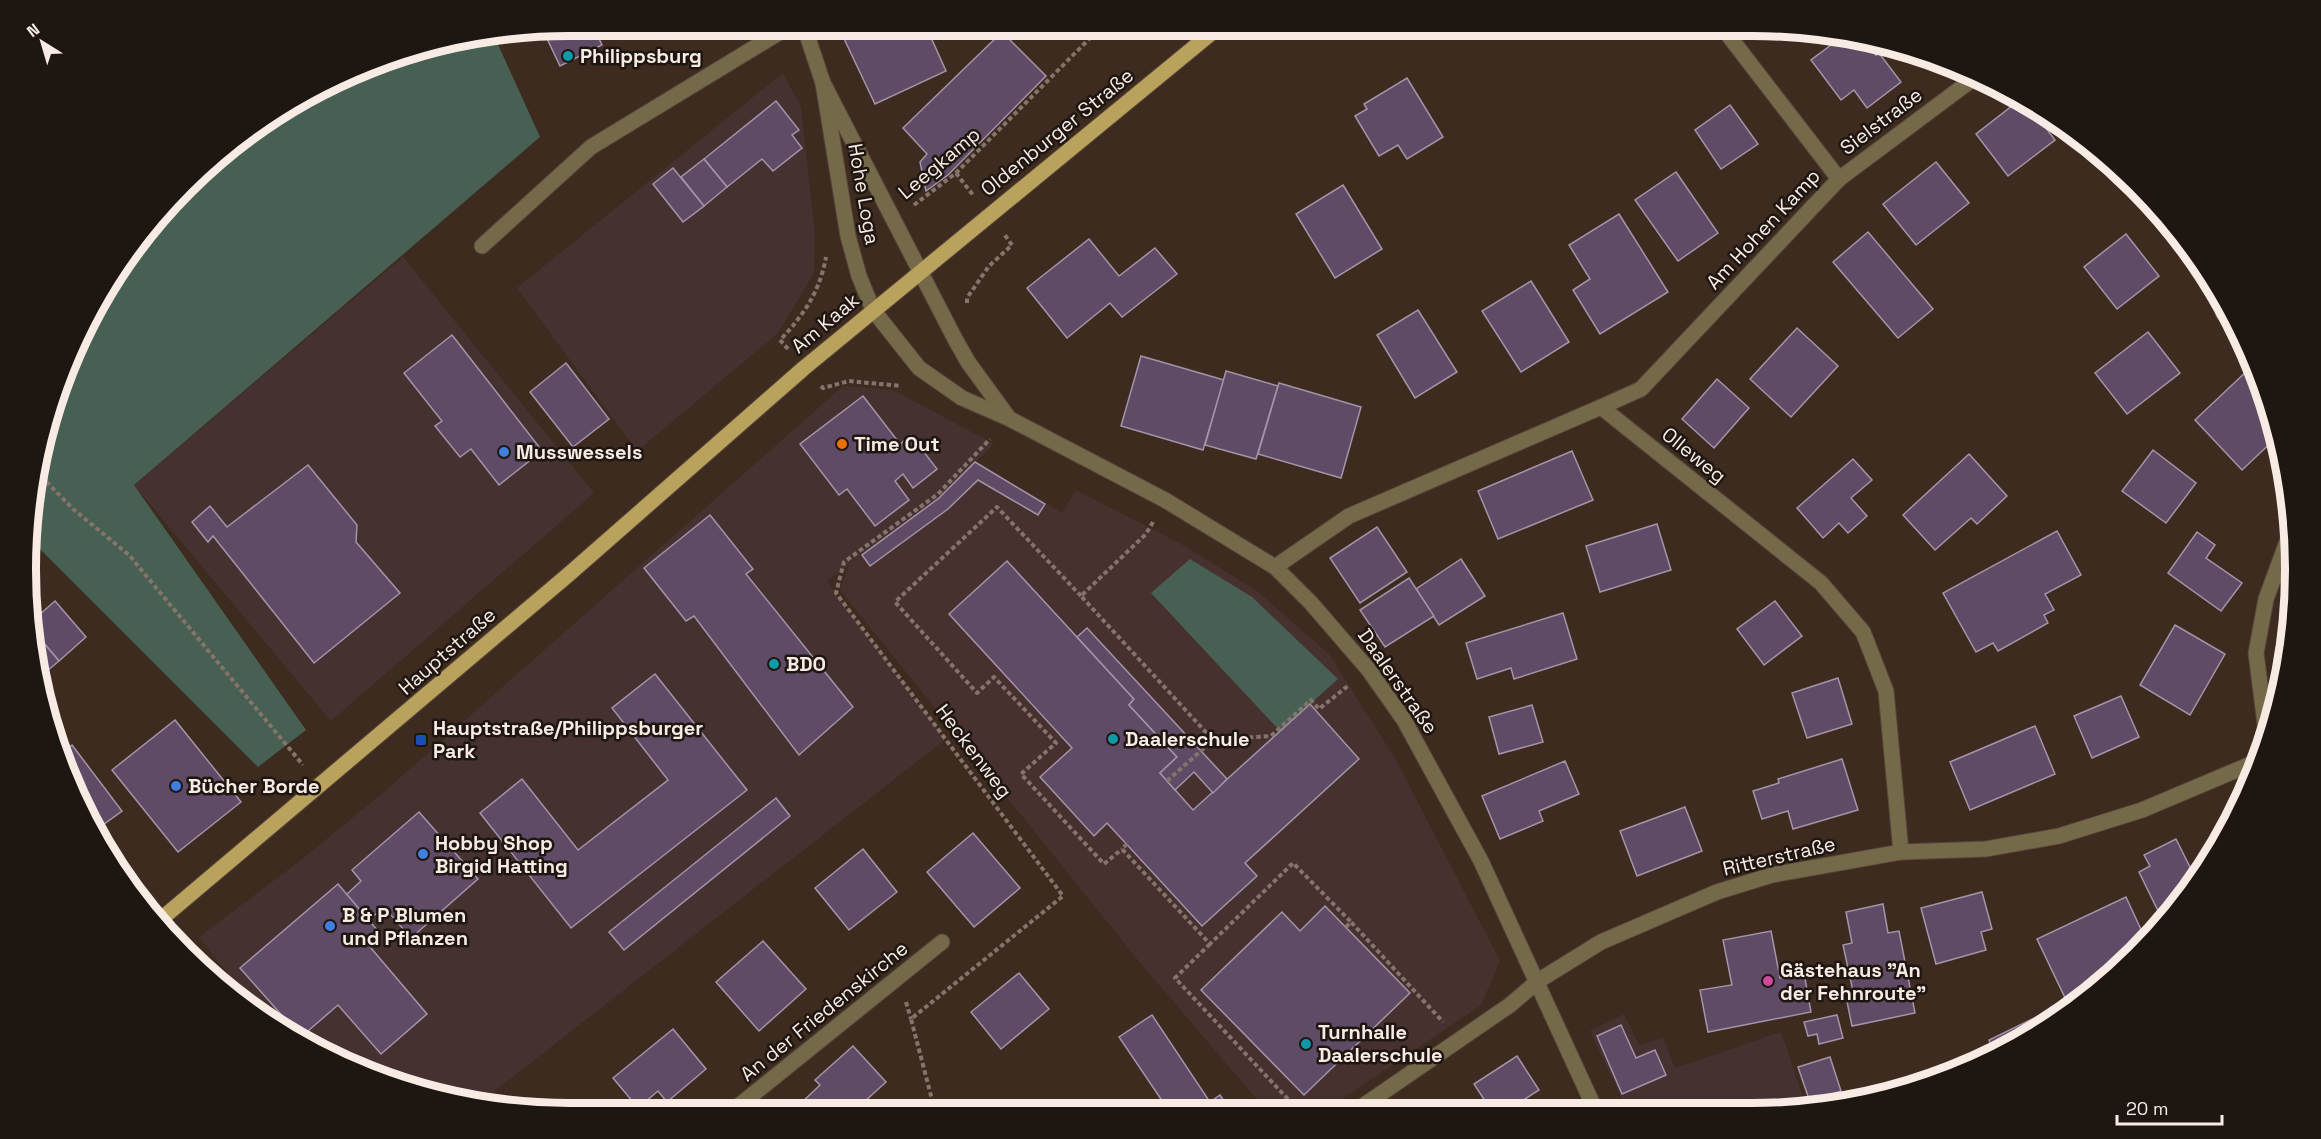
<svg xmlns="http://www.w3.org/2000/svg" width="2321" height="1139" font-family="'Space Grotesk',sans-serif">
<style>
.commercial{fill:#463131}
.education{fill:#46312f}
.green{fill:#476053}
.building{fill:#5f4b66;stroke:#a394a8;stroke-width:1.5}
.lines{fill:none;stroke-linecap:round;stroke-linejoin:round}
.minor-casing{stroke:#58463b;stroke-width:17}
.major-casing{stroke:#58463b;stroke-width:17}
.path{stroke:#85746a;stroke-width:4;stroke-dasharray:4.5 3;stroke-linecap:butt}
.minor{stroke:#746949;stroke-width:15}
.major{stroke:#b9a25c;stroke-width:15}
.culture-dot{fill:#0f9aa8;stroke:#1e1610;stroke-width:2}
.food-dot{fill:#e8710a;stroke:#1e1610;stroke-width:2}
.shop-dot{fill:#3f7fe0;stroke:#1e1610;stroke-width:2}
.transit-dot{fill:#1a4fb4;stroke:#1e1610;stroke-width:2}
.hotel-dot{fill:#d1479c;stroke:#1e1610;stroke-width:2}
.labels{text-anchor:middle;stroke-width:5;stroke-linejoin:round;paint-order:stroke}
.poi-label{font-size:20px;font-weight:bold;fill:#f8ebe4;stroke:#1e1610;text-anchor:start}
.street-label{font-size:20px;fill:#f8ebe4;stroke:#1e1610}
.rim{fill:none;stroke:#f8ebe4;stroke-width:8}
</style>
<rect width="100%" height="100%" fill="#3e2b1f"/>
<g class="commercial">
<path d="M783 73 801 108 815 235 814 273 778 333 637 451 517 288Z"/>
<path d="M403 257 594 493 331 721 134 485Z"/>
<path d="M843 386 893 390 994 444 939 498 827 581 946 739 479 1103 429 1095 329 1058 250 1001 199 937 301 860 384 792Z"/>
<path d="M1624 1014 1639 1045 1663 1038 1675 1068 1781 1032 1807 1109H1627L1590 1031Z"/>
</g>
<path class="education" d="M975 462 1062 513 1076 490 1181 544 1257 591 1329 654 1396 760 1500 961 1481 1005 1326 1110H1266L1138 960 840 590 849 565 939 498Z"/>
<g class="green">
<path d="M495 38 540 137 134 485 306 730 258 767 33 542 36 463 99 297 161 211 238 138 394 54Z"/>
<path d="M1190 559 1252 597 1338 679 1280 731 1151 593Z"/>
</g>
<g class="building">
<path d="M570 26H593L602 45 560 66 543 30Z"/>
<path d="M838 26H944L929 33 946 71 875 104Z"/>
<path d="M1002 32 1046 76 948 175 926 191 920 162 927 154 903 128Z"/>
<path d="M1843 36 1863 39 1876 55 1879 53 1901 82 1867 108 1854 90 1841 100 1811 60Z"/>
<path d="M1863 39 1891 44 1876 55Z"/>
<path d="M1407 78 1443 137 1407 159 1398 145 1379 156 1355 116 1367 109 1364 104Z"/>
<path d="M2021 99 2027 103 2055 140 2008 176 1976 134Z"/>
<path d="M776 101 799 130 792 135 802 148 773 171 762 159 727 187 704 159Z"/>
<path d="M1730 105 1758 144 1721 169 1695 130Z"/>
<path d="M704 159 727 187 704 206 681 177Z"/>
<path d="M1936 162 1969 203 1916 245 1883 204Z"/>
<path d="M673 168 704 206 683 222 653 184Z"/>
<path d="M1676 172 1718 233 1678 261 1635 200Z"/>
<path d="M1343 185 1382 249 1335 278 1296 214Z"/>
<path d="M1619 214 1668 292 1600 334 1573 290 1590 279 1569 245Z"/>
<path d="M1868 232 1933 309 1898 338 1833 262Z"/>
<path d="M2126 234 2159 276 2117 309 2084 267Z"/>
<path d="M1089 239 1119 276 1155 248 1177 274 1122 317 1110 303 1067 338 1027 288Z"/>
<path d="M1531 281 1569 342 1521 372 1482 311Z"/>
<path d="M1418 310 1457 372 1415 398 1377 335Z"/>
<path d="M1797 328 1838 366 1791 417 1750 379Z"/>
<path d="M2148 332 2180 373 2127 414 2095 373Z"/>
<path d="M452 335 540 448 531 455 533 458 499 485 471 449 460 457 435 426 442 421 404 373Z"/>
<path d="M1141 356 1224 380 1203 450 1121 426Z"/>
<path d="M566 363 609 419 573 447 530 392Z"/>
<path d="M2250 368 2259 378 2267 394 2277 437 2242 470 2195 420Z"/>
<path d="M1226 371 1278 386 1256 459 1205 445Z"/>
<path d="M1717 379 1749 408 1714 448 1682 419Z"/>
<path d="M1279 383 1361 407 1341 478 1258 454Z"/>
<path d="M863 396 900 444 911 435 937 469 913 488 903 474 895 481 909 500 875 526 847 489 839 495 800 444Z"/>
<path d="M2153 450 2196 483 2166 523 2122 491Z"/>
<path d="M1572 451 1593 500 1498 539 1478 491Z"/>
<path d="M1969 454 2007 496 1977 524 1971 518 1935 550 1903 515Z"/>
<path d="M1853 459 1872 480 1851 498 1867 516 1848 533 1839 523 1823 538 1797 508Z"/>
<path d="M975 462 1045 504 1038 515 978 480 948 509 870 566 862 555 939 498Z"/>
<path d="M308 465 357 525 356 542 400 593 314 663 213 536 208 542 192 522 210 506 227 527Z"/>
<path d="M710 515 753 569 746 574 853 707 799 755 694 616 686 621 644 568Z"/>
<path d="M1657 524 1671 570 1600 592 1586 546Z"/>
<path d="M1377 527 1407 572 1360 603 1330 558Z"/>
<path d="M2057 531 2081 575 2045 594 2054 610 2044 615 2048 623 1998 651 1993 643 1976 652 1943 593Z"/>
<path d="M2197 532 2215 545 2206 558 2242 583 2221 611 2168 573Z"/>
<path d="M1461 559 1485 596 1439 625 1416 589Z"/>
<path d="M1007 561 1134 699 1129 705 1177 757 1160 773 1193 810 1310 704 1359 759 1245 863 1257 876 1202 926 1107 823 1094 836 1040 777 1072 748 949 614Z"/>
<path d="M1409 578 1434 616 1385 647 1360 610Z"/>
<path d="M55 601 86 637 59 661 31 628V622Z"/>
<path d="M1775 601 1802 636 1764 665 1737 629Z"/>
<path d="M1563 613 1577 659 1514 679 1511 668 1477 679 1466 643Z"/>
<path d="M2175 625 2225 654 2190 715 2140 685Z"/>
<path d="M31 628 59 661 41 676 30 641Z"/>
<path d="M1087 628 1227 779 1213 793 1194 772 1175 790 1160 773 1177 757 1129 705 1134 699 1077 637Z"/>
<path d="M655 674 747 790 571 928 480 813 522 779 578 850 668 780 612 708Z"/>
<path d="M1838 678 1852 724 1807 738 1792 693Z"/>
<path d="M2121 696 2139 737 2092 758 2074 716Z"/>
<path d="M1532 705 1543 742 1499 754 1489 717Z"/>
<path d="M175 720 241 802 178 852 112 770Z"/>
<path d="M2035 726 2055 774 1970 810 1950 762Z"/>
<path d="M72 745 122 811 96 830 82 810 64 751Z"/>
<path d="M1842 759 1858 810 1793 829 1788 811 1762 819 1753 791 1779 783 1778 779Z"/>
<path d="M1565 761 1579 794 1539 811 1543 821 1500 839 1482 796Z"/>
<path d="M776 798 790 816 624 950 609 932Z"/>
<path d="M1685 807 1702 851 1637 876 1620 831Z"/>
<path d="M419 812 478 879 411 938 384 907 369 920 346 895 361 881 352 870Z"/>
<path d="M973 833 1020 888 974 927 927 872Z"/>
<path d="M2176 839 2191 869 2207 861 2183 901 2163 921 2139 872 2150 866 2144 855Z"/>
<path d="M863 849 897 892 849 930 815 888Z"/>
<path d="M338 884 378 931 365 941 427 1014 381 1054 338 1005 301 1037 240 968Z"/>
<path d="M1982 892 1992 929 1981 932 1986 950 1936 964 1921 908Z"/>
<path d="M2126 897 2145 938 2082 1001 1994 1052 1989 1040 2067 1002 2037 939Z"/>
<path d="M1883 904 1888 933 1899 931 1915 1013 1852 1026 1845 992 1853 991 1843 945 1852 943 1846 912Z"/>
<path d="M1325 906 1410 993 1304 1095 1201 990 1282 912 1300 931Z"/>
<path d="M1771 931 1780 978 1804 973 1811 1012 1708 1032 1700 990 1732 985 1723 940Z"/>
<path d="M763 941 806 989 759 1031 716 982Z"/>
<path d="M1019 973 1049 1009 1001 1049 971 1012Z"/>
<path d="M1152 1015 1210 1102 1198 1111H1169L1119 1037Z"/>
<path d="M1837 1015 1843 1038 1819 1044 1817 1034 1808 1036 1804 1022Z"/>
<path d="M1621 1025 1636 1058 1655 1050 1666 1075 1622 1094 1597 1036Z"/>
<path d="M673 1029 706 1069 667 1102 658 1091 638 1108 613 1078Z"/>
<path d="M853 1046 886 1082 854 1111 803 1112 798 1106 820 1085 815 1080Z"/>
<path d="M1517 1056 1539 1090 1508 1110H1491L1474 1084Z"/>
<path d="M1830 1057 1841 1091 1810 1102 1798 1067Z"/>
<path d="M1956 1070 1957 1073 1903 1087Z"/>
<path d="M1220 1095 1230 1110 1198 1111 1210 1102Z"/>
</g>
<g class="lines">
<defs>
<g id="minor">
<path d="M804 26 823 83 955 339 968 362 1008 417"/>
<path d="M823 83 848 236 859 276 873 310 919 368 962 398 1010 419 1165 500 1275 567 1311 603 1368 669 1404 720 1481 861 1595 1109"/>
<path d="M1839 179 1977 76"/>
<path d="M482 246 591 147 790 26"/>
<path d="M2219 292 2223 313"/>
<path d="M1601 407 1641 389 1839 179 1722 27"/>
<path d="M1275 567 1349 516 1601 407 1821 583 1863 632 1886 691 1901 852"/>
<path d="M2268 733 2265 724 2256 653 2266 599 2292 528"/>
<path d="M1357 1110 1510 1005 1538 981 1601 942 1717 892 1772 875 1901 852 1986 849 2059 836 2142 810 2258 761"/>
<path d="M731 1112 942 942"/>
</g>
<path id="major" d="M160 920 568 575 804 368 1220 26"/>
</defs>
<use href="#minor" class="minor-casing"/>
<use href="#major" class="major-casing"/>
<g class="path">
<path d="M956 173 973 195"/>
<path d="M914 205 956 173 1102 26"/>
<path d="M967 303V298L989 266 1012 245 1004 234"/>
<path d="M788 349 780 340C804 315 820 291 826 257"/>
<path d="M821 386 823 388 849 381 901 386"/>
<path d="M36 471 73 509 129 555 303 765"/>
<path d="M1153 522 1146 534 1081 596 1213 740"/>
<path d="M1081 596 997 507 895 602 977 693 994 677 1056 743 1021 774 1104 864 1122 849"/>
<path d="M1167 781 1213 740 1271 736 1311 700 1319 709 1349 685"/>
<path d="M1127 844 1122 849 1210 944 1293 863 1351 922"/>
<path d="M1346 927 1351 922 1443 1022"/>
<path d="M1210 944 1175 978 1298 1110"/>
<path d="M906 1002 911 1019"/>
<path d="M935 1111 911 1019 1063 896 836 593 844 562 938 494 990 439"/>
</g>
<use href="#minor" class="minor"/>
<use href="#major" class="major"/>
</g>
<g class="culture-dot">
<circle cx="568" cy="56" r="6"/>
<circle cx="774" cy="664" r="6"/>
<circle cx="1113" cy="739" r="6"/>
<circle cx="1306" cy="1044" r="6"/>
</g>
<circle class="food-dot" cx="842" cy="444" r="6"/>
<g class="shop-dot">
<circle cx="504" cy="452" r="6"/>
<circle cx="176" cy="786" r="6"/>
<circle cx="423" cy="854" r="6"/>
<circle cx="330" cy="926" r="6"/>
</g>
<rect class="transit-dot" x="415" y="734" width="12" height="12" rx="3"/>
<circle class="hotel-dot" cx="1768" cy="981" r="6"/>
<g class="labels">
<g class="poi-label">
<text x="580" y="63">Philippsburg</text>
<text x="854" y="451">Time Out</text>
<text x="516" y="459">Musswessels</text>
<text x="786" y="671">BDO</text>
<text x="433" y="735">Hauptstraße/Philippsburger<tspan x="433" dy="23">Park</tspan></text>
<text x="1125" y="746">Daalerschule</text>
<text x="188" y="793">Bücher Borde</text>
<text x="435" y="850">Hobby Shop<tspan x="435" dy="23">Birgid Hatting</tspan></text>
<text x="342" y="922">B &amp; P Blumen<tspan x="342" dy="23">und Pflanzen</tspan></text>
<text x="1780" y="977">Gästehaus "An<tspan x="1780" dy="23">der Fehnroute"</tspan></text>
<text x="1318" y="1039">Turnhalle<tspan x="1318" dy="23">Daalerschule</tspan></text>
</g>
<g class="street-label">
<text transform="translate(1881 121) rotate(-37)" y="7">Sielstraße</text>
<text transform="translate(1057 132) rotate(-39)" y="7">Oldenburger Straße</text>
<text transform="translate(939 163) rotate(-40)" y="7">Leegkamp</text>
<text transform="translate(864 194) rotate(80)" y="7">Hohe Loga</text>
<text transform="translate(1763 229) rotate(-47)" y="7">Am Hohen Kamp</text>
<text transform="translate(825 323) rotate(-40)" y="7">Am Kaak</text>
<text transform="translate(1694 455) rotate(39)" y="7">Olleweg</text>
<text transform="translate(447 651) rotate(-41)" y="7">Hauptstraße</text>
<text transform="translate(1398 681) rotate(55)" y="7">Daalerstraße</text>
<text transform="translate(974 751) rotate(53)" y="7">Heckenweg</text>
<text transform="translate(1779 856) rotate(-13)" y="7">Ritterstraße</text>
<text transform="translate(824 1011) rotate(-39)" y="7">An der Friedenskirche</text>
</g>
</g>
<path d="M0 0H2321V1139H0ZM569 36H1752A533 533 0 0 1 2285 569V570A533 533 0 0 1 1752 1103H569A533 533 0 0 1 36 570V569A533 533 0 0 1 569 36Z" fill="#1e1610" fill-rule="evenodd"/>
<path class="rim" d="M569 36H1752A533 533 0 0 1 2285 569V570A533 533 0 0 1 1752 1103H569A533 533 0 0 1 36 570V569A533 533 0 0 1 569 36Z"/>
<g transform="translate(42 42) rotate(323)" stroke="#1e1610" stroke-width="4.5" paint-order="stroke">
<path d="M0-4.5L10 22L0 15L-10 22Z" fill="#f8ebe4"/>
<text y="-9" font-size="16" font-weight="bold" text-anchor="middle" fill="#f8ebe4">N</text>
</g>
<path d="M2117 1115v9h105v-9" fill="none" stroke="#f8ebe4" stroke-width="3"/>
<text x="2126" y="1115" font-size="18" fill="#f8ebe4" stroke="#1e1610" stroke-width="4.5" paint-order="stroke">20 m</text>
</svg>
